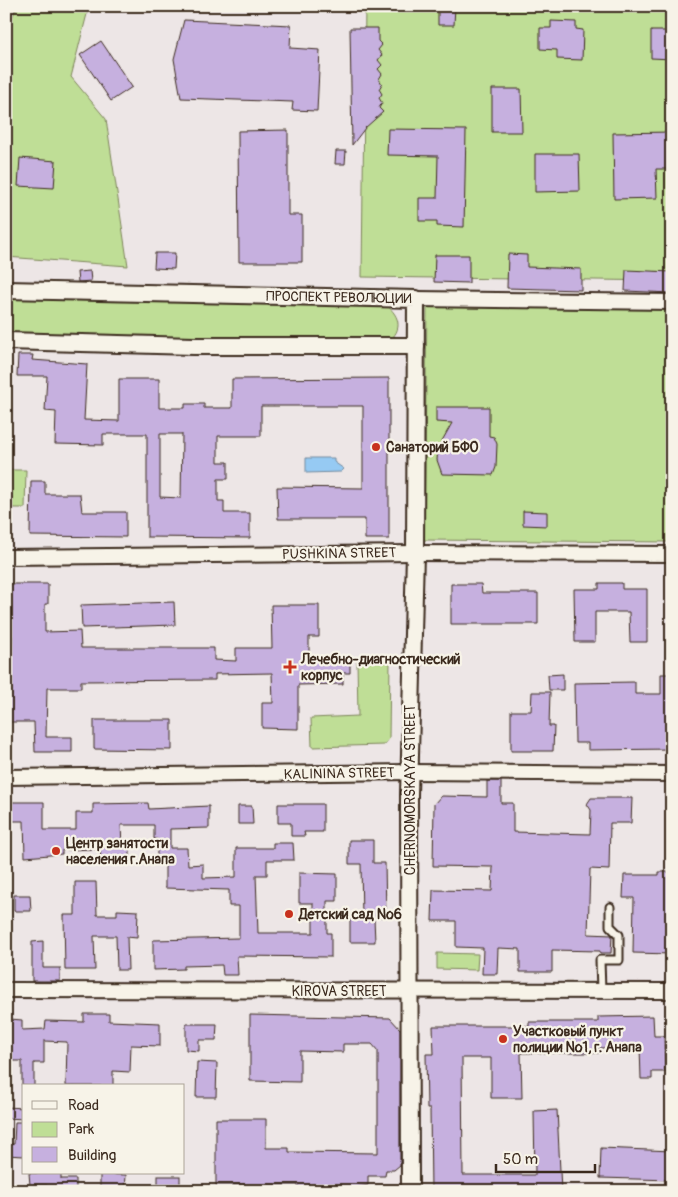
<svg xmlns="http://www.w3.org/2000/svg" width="678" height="1197" font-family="Pangolin,sans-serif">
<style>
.green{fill:#bfde96;stroke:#7d845a}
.water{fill:#96caf3;stroke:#728a9e}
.building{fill:#c6b0df;stroke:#3b2a1e;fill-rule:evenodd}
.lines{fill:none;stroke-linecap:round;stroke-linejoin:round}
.service-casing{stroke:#3b2a1e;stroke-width:11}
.minor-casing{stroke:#3b2a1e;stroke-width:18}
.tertiary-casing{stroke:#3b2a1e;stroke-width:20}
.service{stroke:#f7f3e8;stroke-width:7}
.minor{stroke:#f7f3e8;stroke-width:14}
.tertiary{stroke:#f7f3e8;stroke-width:16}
.poi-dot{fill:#c8321e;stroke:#f7f3e8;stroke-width:2}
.labels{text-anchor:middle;stroke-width:4.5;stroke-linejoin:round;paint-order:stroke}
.street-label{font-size:14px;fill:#3b2a1e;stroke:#f7f3e8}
.poi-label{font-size:14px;font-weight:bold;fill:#3b2a1e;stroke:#f7f3e8;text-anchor:start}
</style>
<rect width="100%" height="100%" fill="#ede6e6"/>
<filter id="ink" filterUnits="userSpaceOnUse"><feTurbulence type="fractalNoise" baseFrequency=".02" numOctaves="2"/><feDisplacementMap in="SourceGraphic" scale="10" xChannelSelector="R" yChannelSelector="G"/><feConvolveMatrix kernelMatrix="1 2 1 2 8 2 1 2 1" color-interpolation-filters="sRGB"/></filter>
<g filter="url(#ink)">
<g class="green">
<path d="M17 6H89L71 77 106 119 128 266 6 257V31Z"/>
<path d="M365 6H672V281L362 277Z"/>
<path d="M6 298 383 303C399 313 405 330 387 342L6 336Z"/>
<path d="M427 306 672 308V542L424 540Z"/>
<path d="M6 470H26L25 508H6Z"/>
<path d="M357 660H390L389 739 384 745 312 747 311 718 358 716Z"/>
<path d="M437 953 478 954 477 970 437 969Z"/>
</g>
<path class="water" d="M306 458H334V462L344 469 341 472 306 473Z"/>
<g class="building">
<path d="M438 6H455L454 25H438Z"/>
<path d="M184 20 291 25 290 48 320 50 317 111 292 110 293 102 181 98 174 59Z"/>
<path d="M551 21 576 22V29L583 30 582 60 557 59V50L540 49V28H551Z"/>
<path d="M350 28H378V41L382 45 378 50 382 55 378 60 382 65 378 69 382 74 379 79 382 84 379 89 382 94 379 98 382 103 379 108 383 112 365 128 352 145Z"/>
<path d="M651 31H671L672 59 651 58Z"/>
<path d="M101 41 132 87 111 101 80 55Z"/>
<path d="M492 89H521L522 132H492Z"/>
<path d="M388 129 466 130 464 227 437 226V221H419V198H437L438 156 387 155Z"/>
<path d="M288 130V215H302V262H239L238 131Z"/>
<path d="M672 132V169H656L657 198 614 199 613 133Z"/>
<path d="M336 151H346L345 164H335Z"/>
<path d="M535 154H579L580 191 535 192Z"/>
<path d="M20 158 56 161 54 188 18 186Z"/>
<path d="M155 253H175L174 269 154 268Z"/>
<path d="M508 254 527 255V267L581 269V290L507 288Z"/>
<path d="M435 255H469V283L434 282Z"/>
<path d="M626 270 672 272V293L625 291Z"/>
<path d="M90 271 91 281 78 282 77 272Z"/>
<path d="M18 355H33L32 360 87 364 84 420 119 421V379H159V408H185V404H204V408H232V379L389 378V539H365V519H278L277 487 363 488V406H261V436H218V462H228V479H218V501H224V513H250V538L147 537V434H103V445L55 444 56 412 45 411 47 376H17ZM160 434H182L181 498 160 497Z"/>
<path d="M436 407H489V436L494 437 497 444 496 467 493 475 442 474 437 460 438 448 452 423 436 422Z"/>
<path d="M31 481H45V494H80L82 512H126V537L30 536Z"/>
<path d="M523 511 547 512V526L523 525Z"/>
<path d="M599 583H622V589H647V642H630L629 612H595V642H575L574 589H599Z"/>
<path d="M6 584H48V604H45V632L80 631 81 648H214V660L236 661V648H272L271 605H319V637H309V660H350V673H343V684L298 685V729L262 728V703H273L272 673 215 674V680L81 681V688H47L46 737H72V752H35L34 722H6V696H10L12 666 11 665 12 636H6Z"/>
<path d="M451 584H481L482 593H538V624H451Z"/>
<path d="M174 602 175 625 82 628 81 605Z"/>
<path d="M563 674V690H549L548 675Z"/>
<path d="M661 674H672V749L588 750V743H575L574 683 635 682V694H661Z"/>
<path d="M532 692H550L549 726H554L553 751H511V711H531Z"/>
<path d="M94 720H172V750L94 749Z"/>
<path d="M487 781H501V803H513V832L590 834 591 810 587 804 591 798H632L631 823H610L609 870 590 869 588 934 612 935 611 953H600V951L552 950V972H520V949L498 948 497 974H482L483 948 456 947V921H432L433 890 492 891 493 867 433 866 434 804 441 796 487 797Z"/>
<path d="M6 802H44V830H76V813H93V804L148 803 149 809 209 806V828L170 829V848H187L188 865 203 864V878L236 877V848H273V843H293L294 860H267V875H256L258 933H313V903H299V873L337 874V901H327V933H331V957L237 956 238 975H223L222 965 184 966V969L153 970V940L239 938V906H229V890L165 888V862H157V839H154V825H121L122 846H130V862H101L100 849 62 850V854L25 857 24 821H6Z"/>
<path d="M278 804H323V832H304L305 836H291V823H278Z"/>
<path d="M238 806H252L253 824H238Z"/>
<path d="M349 840H373V863H385L386 917 374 918 375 942H350V918H362L361 864H349Z"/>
<path d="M659 872H672V954L633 953 634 898H623L624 875H659Z"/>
<path d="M75 882H96L97 915H117V910L138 911 137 938 127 937 128 970H117L116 936H94L95 970H65L64 915H75Z"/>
<path d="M14 895H30L31 911H14Z"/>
<path d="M43 941V968H60V981H32V942Z"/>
<path d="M84 1014H109V1021L160 1023V1046L131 1045 130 1072 113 1071V1086H66L67 1042 44 1041V1063H34V1086L22 1085V1061H9L10 1019 22 1020V1030L45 1029 46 1021 84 1022Z"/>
<path d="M250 1015 390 1018 400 1029V1165L394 1170H386L385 1176H368V1185L355 1188H298V1185H216V1119H266V1148H289V1152L378 1153V1051L372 1044H343V1052L300 1051V1082L250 1081Z"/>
<path d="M653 1016 654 1036H664L665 1072H652V1079H641L640 1047 599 1048V1053H521L522 1098H491V1058H462L463 1175H535L534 1111 557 1110 561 1191H431L430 1109H427L426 1054H434L433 1026H529V1022H598V1017Z"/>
<path d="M186 1024H217L216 1040H199V1051L186 1050Z"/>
<path d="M197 1062 217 1063 216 1097H196Z"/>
<path d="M6 1107 24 1108V1119L6 1118Z"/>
<path d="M15 1122H24V1156L6 1155V1144H14Z"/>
<path d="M601 1148 672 1151V1180L600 1178Z"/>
<path d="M29 1173H61V1179H76V1191H47V1185H30Z"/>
<path d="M100 1174 126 1175 125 1191H100Z"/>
<rect x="158" y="1176" width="22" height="15"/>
</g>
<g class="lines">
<defs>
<path id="service" d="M601 991 600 960H619V935L610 926V907"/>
<g id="minor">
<path d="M416 299 672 302"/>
<path d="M6 557 415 553 672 554"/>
<path d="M6 777 410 772 672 774"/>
<path d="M6 990 672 991"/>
</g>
<g id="tertiary">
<path d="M6 290 416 299 415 553 409 795 410 1191"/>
<path d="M6 341 194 346H416"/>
</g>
</defs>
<use href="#service" class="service-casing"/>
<use href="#minor" class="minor-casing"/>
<use href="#tertiary" class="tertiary-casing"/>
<use href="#service" class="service"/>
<use href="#minor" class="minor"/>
<use href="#tertiary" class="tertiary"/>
</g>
</g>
<g class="poi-dot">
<circle cx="376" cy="447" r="5"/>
<path d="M287.5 659.5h5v5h5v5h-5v5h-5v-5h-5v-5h5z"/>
<circle cx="56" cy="851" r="5"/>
<circle cx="289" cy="914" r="5"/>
<circle cx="503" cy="1039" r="5"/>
</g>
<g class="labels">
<g class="street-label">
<text transform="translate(339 297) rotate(1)" y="5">ПРОСПЕКТ РЕВОЛЮЦИИ</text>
<text transform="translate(339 553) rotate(-1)" y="5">PUSHKINA STREET</text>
<text transform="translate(339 773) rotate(-1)" y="5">KALININA STREET</text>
<text transform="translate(410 790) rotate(-90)" y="5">CHERNOMORSKAYA STREET</text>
<text x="339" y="996">KIROVA STREET</text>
</g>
<g class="poi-label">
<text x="386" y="452">Санаторий БФО</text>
<text x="301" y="664">Лечебно-диагностический<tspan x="301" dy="16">корпус</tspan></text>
<text x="66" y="848">Центр занятости<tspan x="66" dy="16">населения г.Анапа</tspan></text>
<text x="299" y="919">Детский сад №6</text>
<text x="513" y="1036">Участковый пункт<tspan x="513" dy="16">полиции №1, г. Анапа</tspan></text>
</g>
</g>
<rect width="678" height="1197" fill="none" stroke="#f7f3e8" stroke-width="25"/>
<rect x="12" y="12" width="653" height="1172" fill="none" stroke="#3b2a1e" stroke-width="2" filter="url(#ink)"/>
<rect x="22" y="1084" width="162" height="90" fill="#f7f3e8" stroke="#aca397"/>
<rect x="32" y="1101" width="25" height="8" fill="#f7f3e8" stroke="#aca397"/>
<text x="68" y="1110" font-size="15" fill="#3b2a1e">Road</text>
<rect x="32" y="1122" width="25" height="15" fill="#bfde96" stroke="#aca397"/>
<text x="68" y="1134" font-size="15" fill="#3b2a1e">Park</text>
<rect x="32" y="1147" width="25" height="15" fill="#c6b0df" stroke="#aca397"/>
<text x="68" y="1160" font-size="15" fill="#3b2a1e">Building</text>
<path d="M496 1164v8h99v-8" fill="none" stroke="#3b2a1e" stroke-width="2.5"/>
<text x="503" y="1164" font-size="15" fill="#3b2a1e" stroke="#f7f3e8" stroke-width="4" paint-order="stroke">50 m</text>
</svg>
